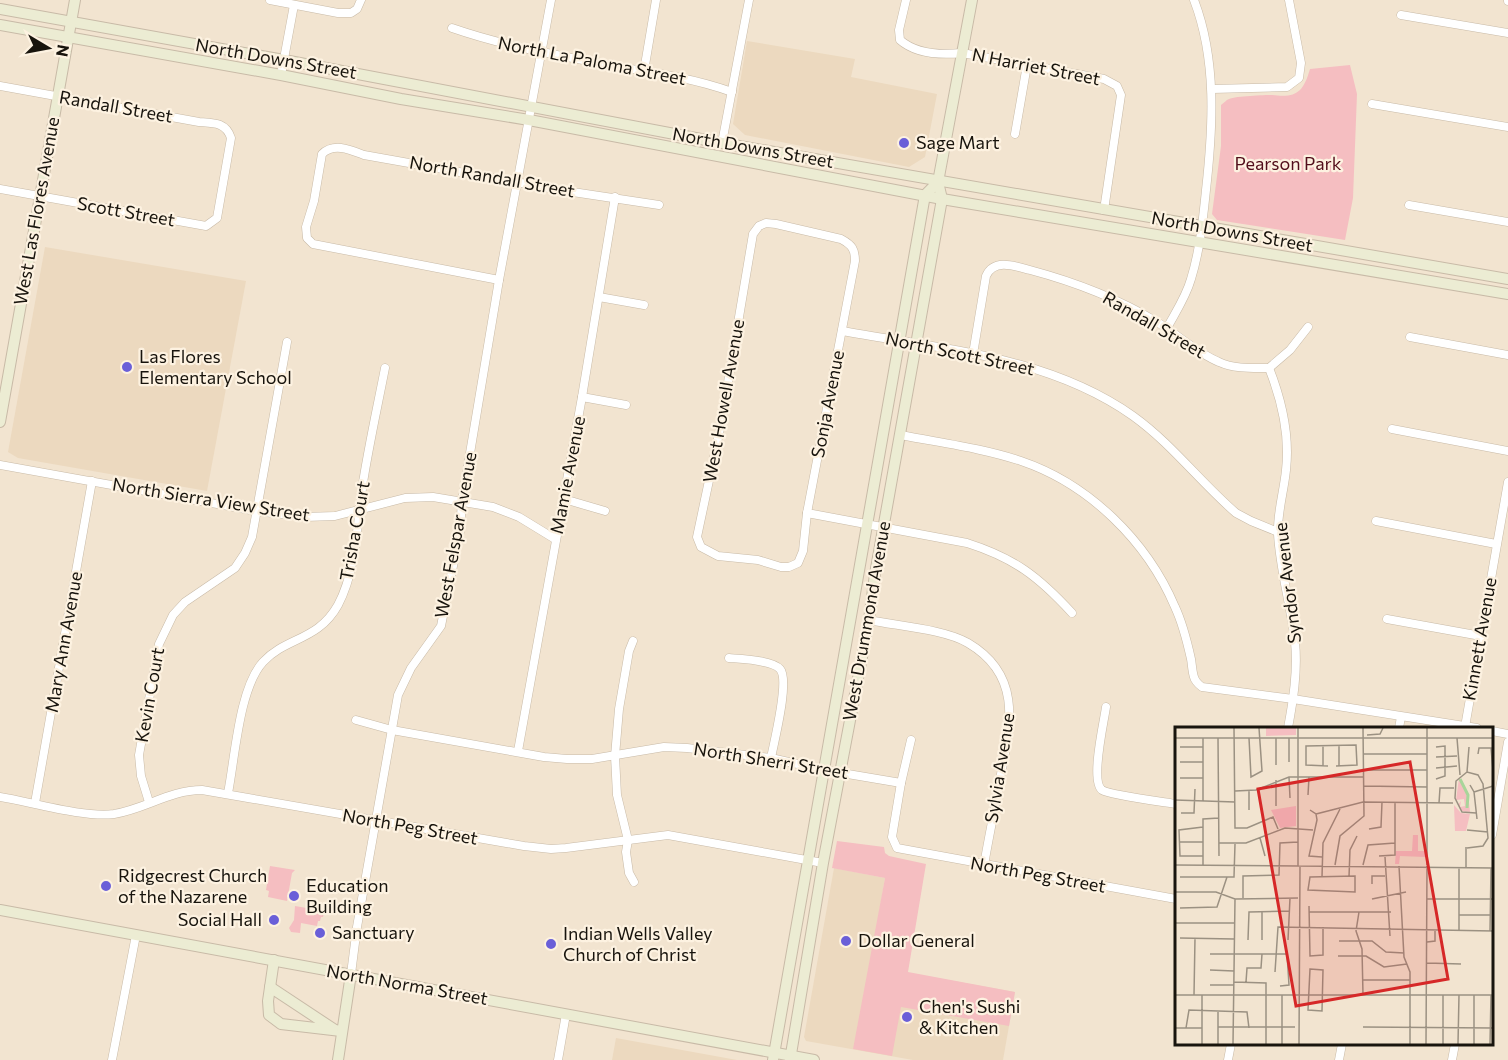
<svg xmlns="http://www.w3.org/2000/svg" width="1508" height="1060" font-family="Commissioner,sans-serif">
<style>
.built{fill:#ecd9bf}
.green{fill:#f5bec1}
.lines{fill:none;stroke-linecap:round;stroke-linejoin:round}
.street-casing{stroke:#c8baa7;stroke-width:9}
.secondary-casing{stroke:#c8baa7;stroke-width:12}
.street{stroke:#fff;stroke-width:8}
.secondary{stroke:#ececd3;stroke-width:10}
.poi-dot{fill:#6a5fd8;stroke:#fdf2e1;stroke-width:2}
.labels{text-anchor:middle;stroke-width:4.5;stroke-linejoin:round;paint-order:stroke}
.street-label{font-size:18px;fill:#18140d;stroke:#fdf2e1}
.poi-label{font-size:18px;fill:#18140d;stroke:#fdf2e1;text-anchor:start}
.park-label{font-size:18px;fill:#520e1b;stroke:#fdf2e1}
.inset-river{fill:none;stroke:#a8d59a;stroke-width:3}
.inset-road{fill:none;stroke:#9b9182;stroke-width:1.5}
.view{fill:#d62828;fill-opacity:0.15;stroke:#d62828;stroke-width:3}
.inset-edge{fill:none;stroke:#18140d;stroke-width:3}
</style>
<rect width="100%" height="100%" fill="#f2e4d0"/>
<g class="built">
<path d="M747 41 855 59 851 77 937 94 925 157 909 167 745 135 733 124Z"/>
<path d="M45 247 246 281 207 491 18 458 8 452Z"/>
<path d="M834 868 885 878 870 966 1015 992 1003 1060H913L806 1041 804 1037Z"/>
<path d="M616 1038 737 1060H612Z"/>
</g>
<g class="green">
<path d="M1350 65 1357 94 1353 198 1345 240 1217 220 1212 214 1221 146V105C1224 103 1226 100 1229 99 1236 96 1264 95 1272 95 1296 98 1303 93 1310 69Z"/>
<path d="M837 841 884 847 885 853 889 856 926 864 908 972 1015 992 1009 1026 901 1007 892 1056 853 1049 885 878 832 868Z"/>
<path d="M270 866 295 870 292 873 287 901 268 897 269 891 266 890Z"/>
<path d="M295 906 324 911 323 917H321L320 921H318L317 926 301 923 300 933 291 932 289 928 294 920Z"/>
</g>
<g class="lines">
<defs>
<g id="street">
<path d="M270 0 338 13H351L357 9 361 0"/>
<path d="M906 0 899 30 900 40C916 54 942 55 962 53L1104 79 1117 86 1121 95 1104 210"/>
<path d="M1508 0V1"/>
<path d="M1401 15 1508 33"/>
<path d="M452 28C507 47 562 56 619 67 657 73 696 79 732 92"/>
<path d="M644 71 656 0"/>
<path d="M281 75 294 5"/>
<path d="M0 86 199 122C213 123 226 122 231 138L217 218 206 226 0 189"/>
<path d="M1212 89 1287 87 1299 78 1301 63 1289 0"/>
<path d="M1372 104 1508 127"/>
<path d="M1015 134 1027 65"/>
<path d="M722 143 749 0"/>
<path d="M1409 205 1508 222"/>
<path d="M766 223 776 224 841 239C852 245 855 249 855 261L807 513 803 551 798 563 789 567H781L758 560 718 556 701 547 697 537 721 424 753 234 759 226Z"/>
<path d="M499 280 313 244 307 238 306 227 314 201 322 154C334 142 351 150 364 155L566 191 659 205"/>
<path d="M599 297 644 305"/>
<path d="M1167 328C1175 313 1186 297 1191 279 1200 250 1203 219 1206 190 1213 127 1217 60 1194 0"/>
<path d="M842 331C941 349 1048 356 1133 416 1172 444 1200 482 1236 513L1251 521 1278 532"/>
<path d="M1410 337 1508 355"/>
<path d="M973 354 986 276C994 258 1015 266 1030 270 1075 282 1117 298 1157 322 1178 335 1197 353 1219 362 1234 369 1252 368 1269 368L1290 350 1308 327"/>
<path d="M1269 368C1282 401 1290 435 1286 470 1284 491 1277 513 1278 534 1280 570 1291 606 1295 642 1298 671 1293 701 1288 728"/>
<path d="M582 397 626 405"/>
<path d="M1392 429 1508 451"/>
<path d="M901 435C941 443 982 448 1021 461 1089 484 1147 541 1175 607 1183 624 1187 641 1191 659 1192 664 1192 671 1194 677 1195 681 1198 684 1202 687L1293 699 1477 728"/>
<path d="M0 465 256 511 305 517 335 516 405 498 433 497 493 507 519 517 555 539"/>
<path d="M564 499 605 511"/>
<path d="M807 513 967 543C1014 558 1038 576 1072 613"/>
<path d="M1376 521 1496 544"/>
<path d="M1387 619 1481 636"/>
<path d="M869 620C897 626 944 629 968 643 1024 676 1010 727 1000 779 995 808 989 836 984 865"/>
<path d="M633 641 629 651 619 709 615 756 617 795 628 840 626 852 629 873 634 882"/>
<path d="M729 658C741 659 772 660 780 669 790 680 774 742 771 758"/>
<path d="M1106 707C1104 722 1090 781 1102 790 1109 795 1164 802 1176 804"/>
<path d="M356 720 392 730 544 757 567 759H592L664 747 687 748 771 758 824 770 901 783"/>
<path d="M1465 727 1508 482"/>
<path d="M1399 728 1401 717"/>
<path d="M1492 731 1508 734"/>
<path d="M911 740 901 783 892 837 897 848 1176 899"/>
<path d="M518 751 582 397 615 197"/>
<path d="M228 793C235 758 239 688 263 662 286 637 318 641 338 605 356 571 357 527 362 489 368 449 377 409 385 368"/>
<path d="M0 797C31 802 84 818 114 814 145 809 170 790 202 790L524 846 551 849 566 848 668 835 823 863"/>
<path d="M149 802 141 776 139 755 159 644 173 615 185 602 235 568 245 553 252 537 287 342"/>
<path d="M35 803 92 481"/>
<path d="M1492 835 1508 742"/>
<path d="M351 974 357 927 398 695 411 668 441 626 460 531 462 501 499 280 551 0"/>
<path d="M112 1060 136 935"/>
<path d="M558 1060 566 1014"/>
<path d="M1228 1060 1231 1044"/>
<path d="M1339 1060 1342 1044"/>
<path d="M1452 1060 1455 1044"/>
</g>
<g id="secondary">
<path d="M0 9 284 60 722 143 1508 279"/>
<path d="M0 25 281 75 401 99 529 120 942 199 1508 294"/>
<path d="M0 422 75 0"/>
<path d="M0 910 814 1060"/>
<path d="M274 960 268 1001 269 1015 281 1024 341 1031"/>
<path d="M270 987 335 1030"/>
<path d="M338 1060 351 974"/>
<path d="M773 1060 925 195 938 182"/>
<path d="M790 1060 823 863 869 620 875 574 942 199 938 182 972 0"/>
</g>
</defs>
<use href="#street" class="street-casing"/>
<use href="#secondary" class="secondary-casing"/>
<use href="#street" class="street"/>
<use href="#secondary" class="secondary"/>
</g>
<g class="poi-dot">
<circle cx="904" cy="143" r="6"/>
<circle cx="127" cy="367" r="6"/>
<circle cx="106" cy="886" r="6"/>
<circle cx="294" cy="896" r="6"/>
<circle cx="274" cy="920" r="6"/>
<circle cx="320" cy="933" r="6"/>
<circle cx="846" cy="941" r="6"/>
<circle cx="551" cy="944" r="6"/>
<circle cx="907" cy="1017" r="6"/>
</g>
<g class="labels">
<g class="street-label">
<text transform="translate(276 59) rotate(10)" y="6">North Downs Street</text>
<text transform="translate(592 61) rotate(11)" y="6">North La Paloma Street</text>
<text transform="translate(1036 67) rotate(11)" y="6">N Harriet Street</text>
<text transform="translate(116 107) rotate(10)" y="6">Randall Street</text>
<text transform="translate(753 148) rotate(10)" y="6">North Downs Street</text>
<text transform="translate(492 177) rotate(10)" y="6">North Randall Street</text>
<text transform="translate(37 211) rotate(-80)" y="6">West Las Flores Avenue</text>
<text transform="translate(126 212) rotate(10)" y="6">Scott Street</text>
<text transform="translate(1232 232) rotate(10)" y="6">North Downs Street</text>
<text transform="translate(1154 325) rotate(30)" y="6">Randall Street</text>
<text transform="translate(960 354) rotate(12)" y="6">North Scott Street</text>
<text transform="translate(724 401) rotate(-80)" y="6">West Howell Avenue</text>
<text transform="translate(828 404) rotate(-79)" y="6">Sonja Avenue</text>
<text transform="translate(568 475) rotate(-79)" y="6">Mamie Avenue</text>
<text transform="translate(211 500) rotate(9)" y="6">North Sierra View Street</text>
<text transform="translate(355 531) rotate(-80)" y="6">Trisha Court</text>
<text transform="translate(456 535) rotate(-80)" y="6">West Felspar Avenue</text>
<text transform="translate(1288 583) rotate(-97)" y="6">Syndor Avenue</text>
<text transform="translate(867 621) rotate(-80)" y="6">West Drummond Avenue</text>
<text transform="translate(1480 639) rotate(-80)" y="6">Kinnett Avenue</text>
<text transform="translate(64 642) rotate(-80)" y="6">Mary Ann Avenue</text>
<text transform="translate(150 695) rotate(-80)" y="6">Kevin Court</text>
<text transform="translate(771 761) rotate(9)" y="6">North Sherri Street</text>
<text transform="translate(1000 768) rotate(-81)" y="6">Sylvia Avenue</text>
<text transform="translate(410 827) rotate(10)" y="6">North Peg Street</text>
<text transform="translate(1038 875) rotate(10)" y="6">North Peg Street</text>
<text transform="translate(407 985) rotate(10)" y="6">North Norma Street</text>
</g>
<g class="poi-label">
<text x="916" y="149">Sage Mart</text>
<text x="139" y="363">Las Flores<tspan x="139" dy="21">Elementary School</tspan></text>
<text x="118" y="882">Ridgecrest Church<tspan x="118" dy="21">of the Nazarene</tspan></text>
<text x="306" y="892">Education<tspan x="306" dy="21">Building</tspan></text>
<text x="262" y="926" text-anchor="end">Social Hall</text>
<text x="332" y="939">Sanctuary</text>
<text x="563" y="940">Indian Wells Valley<tspan x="563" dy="21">Church of Christ</tspan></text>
<text x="858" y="947">Dollar General</text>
<text x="919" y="1013">Chen's Sushi<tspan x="919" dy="21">&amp; Kitchen</tspan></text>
</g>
<g class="park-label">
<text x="1288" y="170">Pearson Park</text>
</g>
</g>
<g transform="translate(1175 727)">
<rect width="318" height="318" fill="#f2e4d0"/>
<path d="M91 1H121V8L91 9ZM284 51 293 66 295 85 287 84 283 78 286 74 285 80 290 79 289 72 281 73ZM279 78 286 86 295 87 291 104H280ZM121 79V99L105 101 96 83ZM238 108H243V124H250V130L225 129 224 137H220L221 124H237Z" fill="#f5bec1"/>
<path class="inset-river" d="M285 52 293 68 292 81"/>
<path class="inset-road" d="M59 1 60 101H72L98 90 103 102M252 1V138M192 8 205 7 208 1M0 11H318M28 11V74M43 11 44 129M74 11 76 50 87 44 84 1M282 11 285 48M148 18V39M164 18V39M5 20H28M261 20 270 19V49L261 52M316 21 318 43M188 27H252M303 27 304 21H318M261 30 282 29M5 35H28M114 35V11M101 38V11M153 39 131 38V19L181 18 182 38 161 39M261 41 282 39M188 43H252M292 45 294 20M114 50 115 71M5 51H28M101 53V79M295 58 299 65 302 92M188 59 252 60M60 64 81 63 114 50H188M74 64V83M299 65 318 59M133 68 134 50M0 73 60 75M264 76 265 61H279M135 83 141 87 142 93 134 129 147 130M6 86H19L20 62M141 87 188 75 278 76M28 100 4 103 5 129H28M194 102 206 100 207 75M292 103 313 105M85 111 90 129M4 115H28M44 116H71L110 101 138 103M292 121 308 119 313 111 308 57 303 48 292 45 281 54 280 71 287 85 301 86M204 129 220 128V76M210 130 215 209M0 138 123 139V1M28 138V92L44 91M160 138 165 109 189 89 188 1M188 138 193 118 220 116M123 139 318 141M224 139 229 230 235 245V317M291 141V120M180 149V165L133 163 135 150ZM5 150H59L60 117M147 150 148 116 165 82M174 150 175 123 182 109M197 157V149H210M0 165H41L60 172 123 171M68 171V149L104 148 105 116 123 115M197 172 231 165M252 172H318M134 179 135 229 148 228V200M5 181 42 180 52 150M134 185H216M184 185 181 204 187 222 188 268M284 188H316M0 196H60M284 203V141M315 204 316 141M5 211 59 212M73 213 74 185 115 184M87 213V185M113 213 115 171M164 214H197L211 225 229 226M252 215 260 214V204M35 227H112L114 258 105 259M163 229H191L209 240 232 237M252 236 286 237M135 242 148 243 147 284 133 283ZM35 243 59 244M100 245 103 200 318 204M188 253H235M59 255 91 256V317M71 255 72 241H86L87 227M35 258H59M0 268H122M19 268 20 211M122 268H318M43 300H120M188 300 318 301M0 301H27M11 301 14 283 72 285 74 301M27 317V268M43 317V284M58 317 60 172M107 317V268M124 317 125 139M251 317 252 139M268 317V268M283 317 284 268M299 317V268M315 317 316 268"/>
<path class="view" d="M235 35 273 252 121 279 83 62Z"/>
<rect width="318" height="318" class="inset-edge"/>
</g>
<g transform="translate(48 48) rotate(100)" stroke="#fdf2e1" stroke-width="4.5" paint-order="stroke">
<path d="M0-4.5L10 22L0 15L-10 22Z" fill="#18140d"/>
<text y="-9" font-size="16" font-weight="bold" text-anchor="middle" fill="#18140d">N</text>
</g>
</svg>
